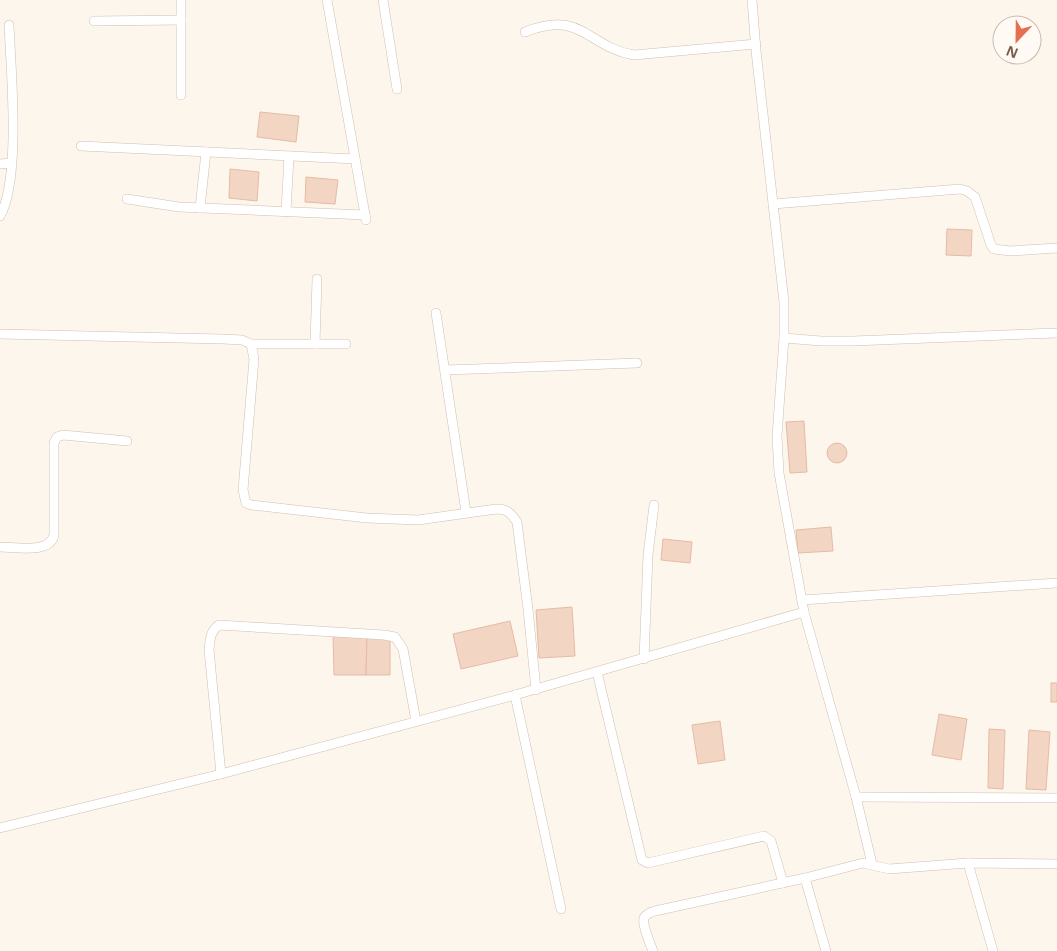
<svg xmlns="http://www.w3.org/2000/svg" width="1057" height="951" font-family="'Open Sans',sans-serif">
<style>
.building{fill:#f3d5c3;stroke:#e6bba3}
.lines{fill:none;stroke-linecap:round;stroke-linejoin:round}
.minor-casing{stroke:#d1beb0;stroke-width:10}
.minor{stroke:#fff;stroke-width:9}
</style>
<rect width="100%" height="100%" fill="#fdf6ec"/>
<g class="building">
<path d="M260 112 299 116 296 142 257 137Z"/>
<path d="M230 169 259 172 257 201 229 198Z"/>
<path d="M306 177 338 180 335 204 305 202Z"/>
<path d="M947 229 972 230 971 256 946 255Z"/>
<path d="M804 421 807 472 790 473 786 422Z"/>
<circle cx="837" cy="453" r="10"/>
<path d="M831 527 833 551 798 553 796 530Z"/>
<path d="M663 539 692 542 690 563 661 560Z"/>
<path d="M572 607 575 656 539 658 536 610Z"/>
<path d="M510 621 518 656 461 669 453 634Z"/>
<path d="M333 636 367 637 366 675H334Z"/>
<path d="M367 637 390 638V675H366Z"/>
<rect x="1051" y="683" width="6" height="19"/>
<path d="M939 714 967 719 961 760 932 755Z"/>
<path d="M720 721 725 760 698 764 692 725Z"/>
<path d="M989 729 1005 730 1003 789 988 788Z"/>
<path d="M1029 730 1050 732 1046 790 1026 789Z"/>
</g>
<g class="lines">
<defs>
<g id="minor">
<path d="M181 0V95"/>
<path d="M327 0 366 220"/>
<path d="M383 0 397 89"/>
<path d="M752 0 756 51 784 302V338L777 436 779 473 804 612 856 797 872 864"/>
<path d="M94 21 181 20"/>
<path d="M525 32C582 9 587 47 634 55L756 44"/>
<path d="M81 146 355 159"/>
<path d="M0 164 11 163"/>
<path d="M127 199 179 207 365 215"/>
<path d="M773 204 960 189 967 191 975 197 991 245 994 249 1010 251 1057 248"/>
<path d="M200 208 206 152"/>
<path d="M286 212 289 156"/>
<path d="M0 216C21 178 11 71 9 25"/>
<path d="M436 313 466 512"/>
<path d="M0 334 223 339 242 340 251 344 254 359 243 490 246 503 251 505 367 518 418 520 496 509C507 509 511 513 517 522L528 609 536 690"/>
<path d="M784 338 821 341H853L1057 333"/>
<path d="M251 344H346"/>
<path d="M315 344 317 279"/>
<path d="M445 370 637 363"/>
<path d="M0 547C16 547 50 554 54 535V443L57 437 63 435 127 441"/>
<path d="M802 600 1057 583"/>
<path d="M644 659 648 555 654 505"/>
<path d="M597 672 642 860 648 863 764 836 771 841 783 883"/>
<path d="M515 695 561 909"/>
<path d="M221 774 209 650C210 640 210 631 219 625L384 635 395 637 403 649 416 721"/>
<path d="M856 797 1057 798"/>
<path d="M0 828 221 774 515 695 804 612"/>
<path d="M968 863 993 951"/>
<path d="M805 878 826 951"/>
<path d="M653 951C650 944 642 924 644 918 646 914 651 912 655 911L805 878 863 863 889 869 968 863 1057 864"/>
</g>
</defs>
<use href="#minor" class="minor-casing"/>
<use href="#minor" class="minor"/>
</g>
<g transform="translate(1017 40) rotate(202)"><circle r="24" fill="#fffaf3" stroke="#cabbb1"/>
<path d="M0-4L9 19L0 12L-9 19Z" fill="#e76f51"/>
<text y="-8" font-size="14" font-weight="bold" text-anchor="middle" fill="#7a5c4d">N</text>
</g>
</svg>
